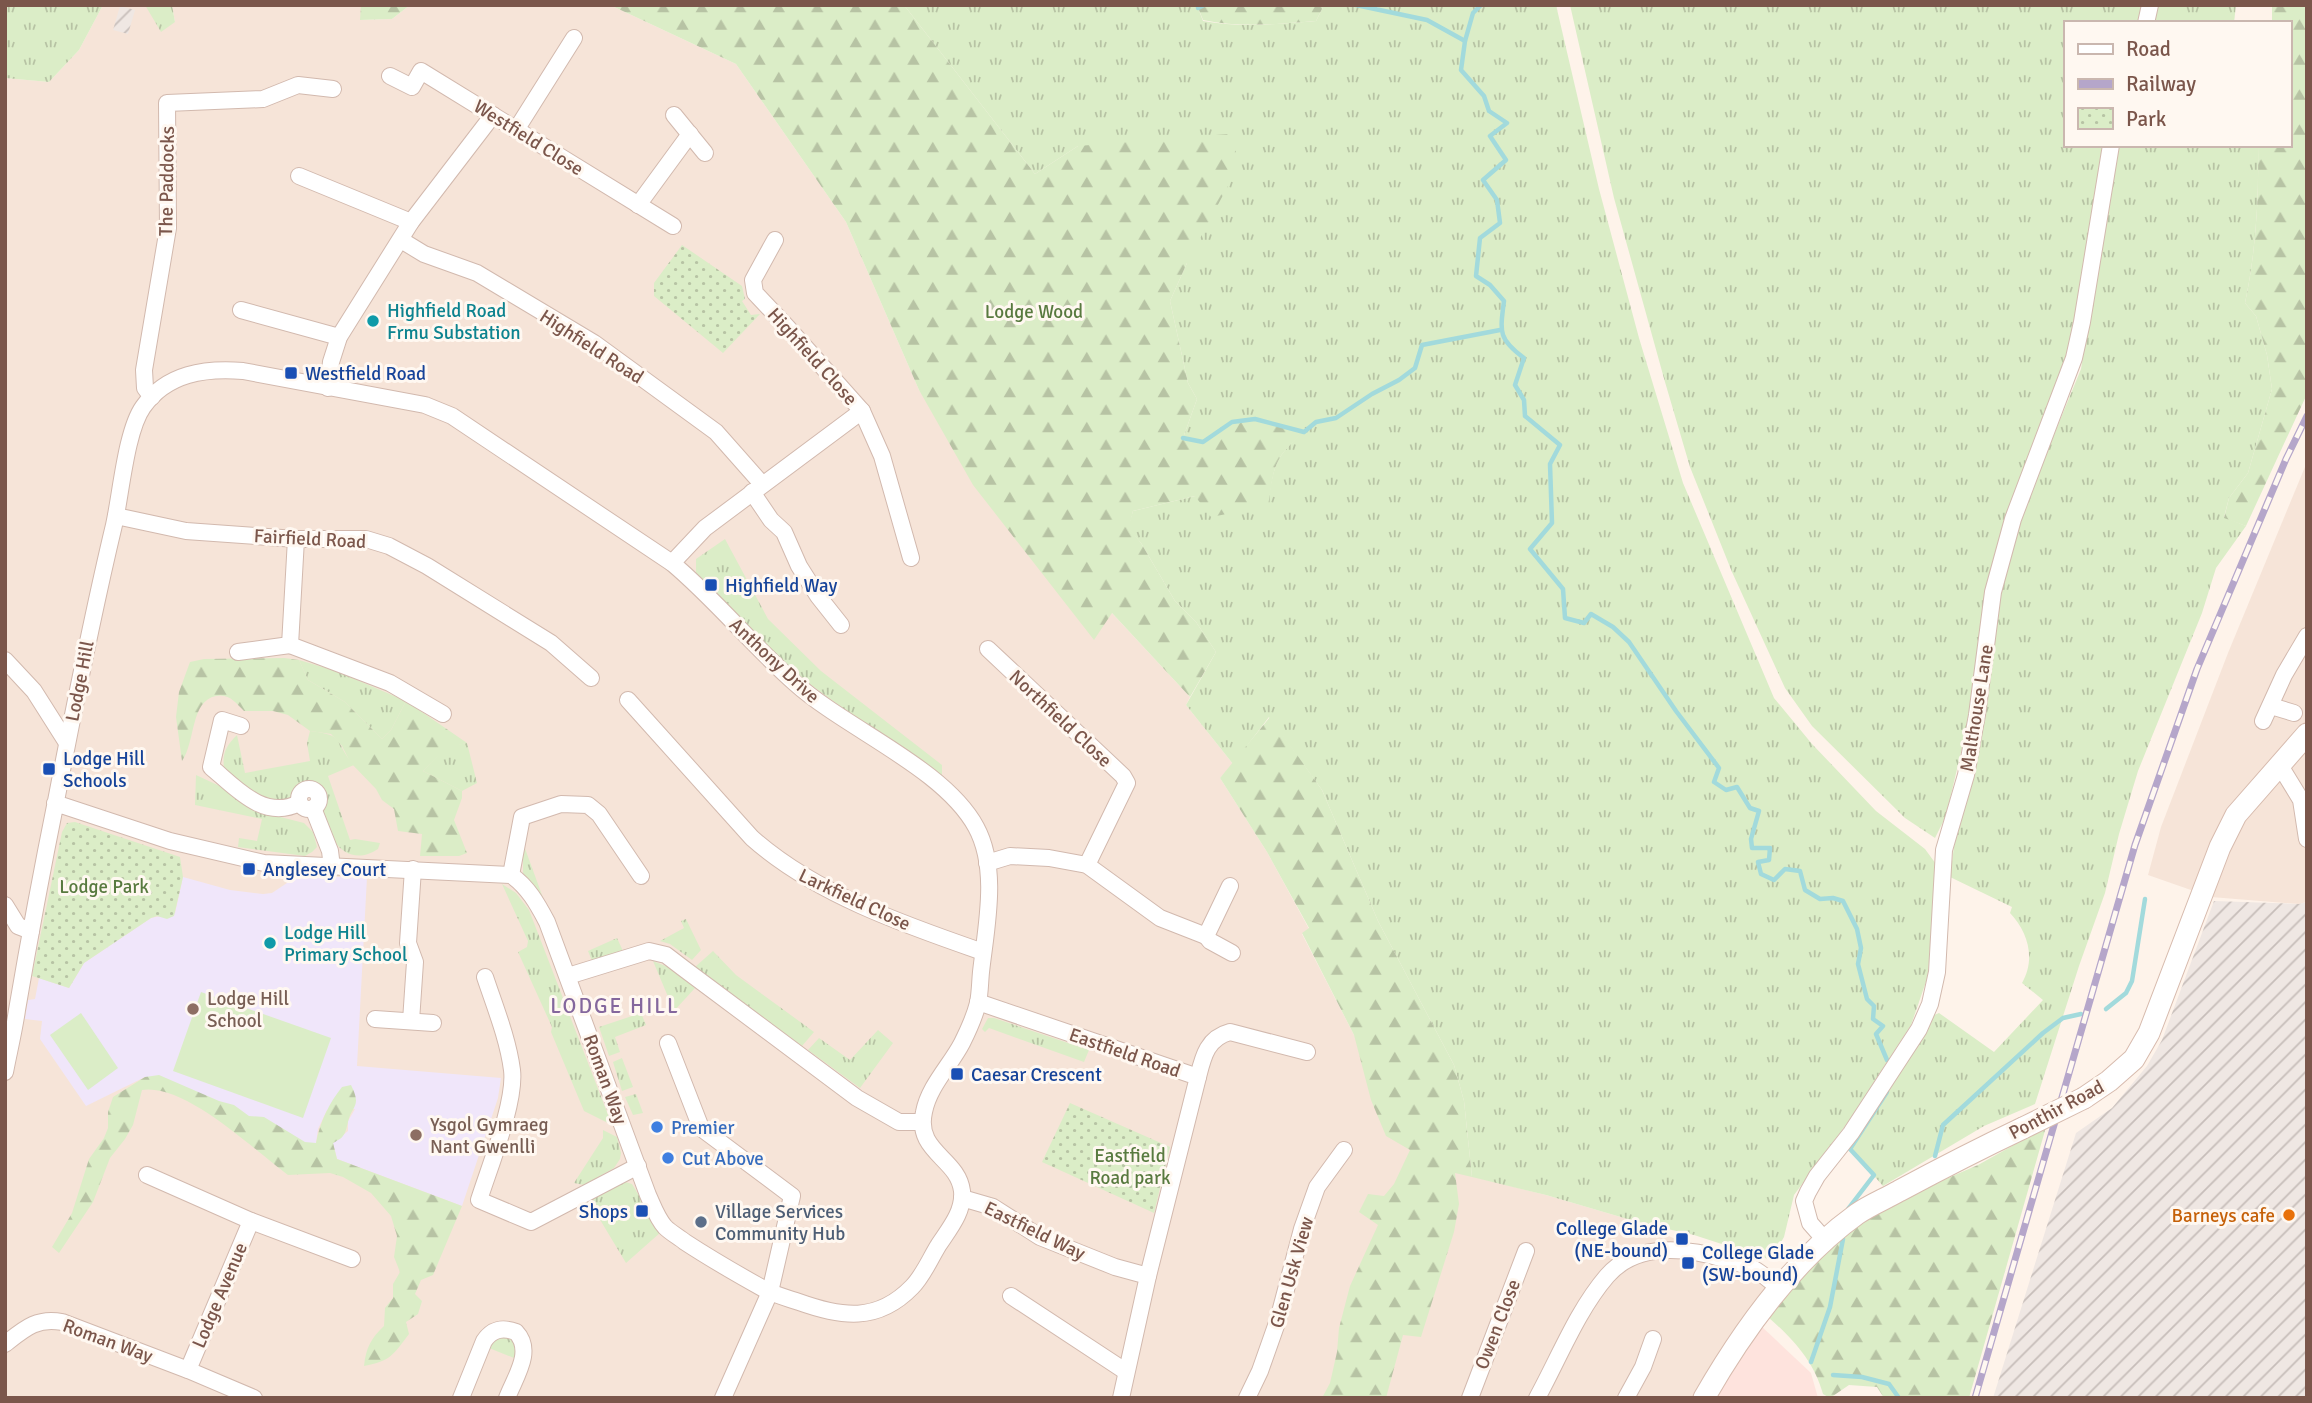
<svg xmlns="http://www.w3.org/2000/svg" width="2312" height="1403" font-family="Signika,sans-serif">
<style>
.residential{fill:#f6e4d8}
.commercial{fill:#fee3dd}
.industrial{fill:url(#industrial-furrows)}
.education{fill:#f0e6fa}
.grass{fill:url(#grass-tufts)}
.forest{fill:url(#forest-firs)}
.park{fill:url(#park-dots)}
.pitch{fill:#dbedc7}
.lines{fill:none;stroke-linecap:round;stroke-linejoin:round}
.stream{stroke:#a2dadc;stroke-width:4.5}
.minor-casing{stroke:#d2b9ae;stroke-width:18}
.secondary-casing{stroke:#d7bbae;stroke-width:23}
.minor{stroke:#fff;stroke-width:16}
.secondary{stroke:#fff;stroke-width:21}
.rail-casing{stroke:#b5a6ca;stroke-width:7}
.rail{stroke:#fff8f1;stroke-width:4.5;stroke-dasharray:13;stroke-linecap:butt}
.secondary-bridge-casing{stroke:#d7bbae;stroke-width:23;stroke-linecap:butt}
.secondary-bridge{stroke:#fff;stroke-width:21}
.culture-dot{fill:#0f9aa8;stroke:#fff8f1;stroke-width:2.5}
.transit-dot{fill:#1a4fb4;stroke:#fff8f1;stroke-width:2.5}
.education-dot{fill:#8d6e63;stroke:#fff8f1;stroke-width:2.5}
.shop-dot{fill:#3f7fe0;stroke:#fff8f1;stroke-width:2.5}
.food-dot{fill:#e8710a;stroke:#fff8f1;stroke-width:2.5}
.service-dot{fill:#5c6f8a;stroke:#fff8f1;stroke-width:2.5}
.labels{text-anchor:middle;stroke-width:6;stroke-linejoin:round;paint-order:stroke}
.street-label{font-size:19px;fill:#7b564b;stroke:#fff8f1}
.culture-label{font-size:19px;fill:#0d838f;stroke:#fff8f1;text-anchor:start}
.park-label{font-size:19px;fill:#587a3f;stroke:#fff8f1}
.transit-label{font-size:19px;fill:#164399;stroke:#fff8f1;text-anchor:start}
.education-label{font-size:19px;fill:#785e54;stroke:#fff8f1;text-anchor:start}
.shop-label{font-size:19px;fill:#366cbe;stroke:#fff8f1;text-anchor:start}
.service-label{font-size:19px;fill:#4e5e75;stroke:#fff8f1;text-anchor:start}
.food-label{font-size:19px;fill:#c56008;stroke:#fff8f1;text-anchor:end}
.neighbourhood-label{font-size:21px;letter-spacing:2px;fill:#84679d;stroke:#fff8f1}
</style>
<defs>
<pattern id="industrial-furrows" width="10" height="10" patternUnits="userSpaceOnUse" patternTransform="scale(1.75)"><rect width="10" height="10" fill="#efe7e3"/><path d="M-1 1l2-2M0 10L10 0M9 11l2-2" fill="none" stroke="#c7beba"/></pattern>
<pattern id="grass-tufts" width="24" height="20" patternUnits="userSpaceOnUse" patternTransform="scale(1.75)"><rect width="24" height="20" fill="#dbedc7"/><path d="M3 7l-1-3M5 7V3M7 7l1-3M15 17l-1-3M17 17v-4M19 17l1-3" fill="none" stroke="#b7c3a4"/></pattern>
<pattern id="forest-firs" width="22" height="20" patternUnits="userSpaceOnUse" patternTransform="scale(1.75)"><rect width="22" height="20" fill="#dbedc7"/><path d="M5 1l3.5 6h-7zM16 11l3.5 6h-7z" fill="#b7c3a4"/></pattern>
<pattern id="park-dots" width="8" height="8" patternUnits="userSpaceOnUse" patternTransform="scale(1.75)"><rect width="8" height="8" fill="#dbedc7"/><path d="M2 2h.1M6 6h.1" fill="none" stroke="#b7c3a4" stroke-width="1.8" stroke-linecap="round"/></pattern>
</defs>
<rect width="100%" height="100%" fill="#fef3ea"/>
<g class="residential">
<path d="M103 5H145L175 22 172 5H361V20L392 19 410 5H610L736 64 846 222 919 390 1094 639 1111 612 1190 697 1186 705 1233 764 1220 778 1267 852 1309 929 1302 934 1354 1035 1455 1172 1546 1195 1641 1223 1780 1288 1704 1398H5V78L49 82 79 50Z"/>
<path d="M2307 462V902L2299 904 2211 897 2148 875 2161 827 2228 653Z"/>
</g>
<path class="commercial" d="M1760 1325 1811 1373 1818 1398H1714Z"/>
<g class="industrial">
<path d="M120 6 135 10 128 34 113 30Z"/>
<path d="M2214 901 2299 904 2307 902V1398H1993L2076 1133 2112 1108 2147 1066 2162 1040Z"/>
</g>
<path class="education" d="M183 877 230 890 263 894 272 893 296 877H367L357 1066 501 1078 498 1098 462 1206 337 1159 333 1143 348 1131V1121L355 1109 327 1110 318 1129 316 1143 312 1150 145 1077 86 1106 40 1039 42 1021 25 1019 28 1000 35 999 39 978 69 988 84 963 151 918 175 913Z"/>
<g class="grass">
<path d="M5 5H103L79 50 49 82 5 78Z"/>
<path d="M145 5H172L175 22 161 32Z"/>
<path d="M904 5H1197L1203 21C1241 28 1278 24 1316 21L1324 5H1356L1379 11 1378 5H1556L1599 189 1639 338 1683 483 1774 698 1812 744 1876 811 1925 849 1936 864 1928 976 1911 1025 1848 1122 1794 1195 1784 1237 1771 1260 1694 1235 1641 1223 1546 1195 1472 1177 1464 1101 1454 1065 1378 921 1322 790 1269 717 1233 764 1186 705 1216 652 1196 622 1175 601 1141 543 1128 528 1133 511 1195 496 1267 506C1275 466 1272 460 1303 432L1255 419 1232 422 1203 442 1183 438 1197 399 1188 383 1170 301 1187 263 1078 146 1035 174Z"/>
<path d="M1570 5H2143L2138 23H2065V145H2107L2082 290 2065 361 2030 458 1946 816 1935 838 1905 818 1812 726 1785 688 1732 572 1690 467 1665 382 1614 198Z"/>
<path d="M2155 5H2236L2234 23H2152Z"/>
<path d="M2117 145H2258C2259 198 2256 251 2245 303L2256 316 2267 355 2272 389 2248 473 2229 498 2224 517 2246 526 2216 568 2202 613 2138 771 2119 834 2105 893 2079 966 2035 1104 1984 1126 1883 1186 1850 1149 1923 1037 1932 1016 1939 1013 1994 1052 2043 1000 2022 983C2036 959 2028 932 2010 913L2012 907 1950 877 1955 839 2003 575 2033 486 2081 369Z"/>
<path d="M725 539 768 619 821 671 942 765V780L782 664 696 573V559Z"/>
<path d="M299 660 336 671 406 701 391 730 382 739 345 702 308 680Z"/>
<path d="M310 731C347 735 334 743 354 765L328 776 350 840 355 839 380 843 378 849C348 869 327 840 323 811 322 800 323 794 318 784 302 779 296 783 292 799 264 804 244 786 224 769 222 753 226 746 237 735L245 773 310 761 307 743Z"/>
<path d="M467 743 477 783 462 791 423 771 446 747Z"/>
<path d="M196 775 224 788 253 810 304 823 313 832 317 847 312 852 305 856 238 847 239 838 257 841 262 819 195 805Z"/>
<path d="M523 843 546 906 523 873Z"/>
<path d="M502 884 516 893 529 910 612 1125 584 1111 551 1032 552 1027 518 952 527 947 528 941Z"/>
<path d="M686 919 701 950 692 960 670 944 660 941 684 928 681 921Z"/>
<path d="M617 938 623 951 592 961 588 951Z"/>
<path d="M713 951 736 975 814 1032 802 1046 695 967Z"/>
<path d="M653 961 668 967 695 988 674 1011Z"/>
<path d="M641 1013 646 1025 615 1037 620 1052 609 1056 599 1027Z"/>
<path d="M988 1018H994L1089 1050 1084 1062 989 1028 985 1032 982 1029Z"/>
<path d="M878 1030 893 1043 860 1088 808 1050 819 1038 850 1060Z"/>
<path d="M622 1058 633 1087 622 1091 613 1062Z"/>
<path d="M636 1094 643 1113 633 1115 625 1097Z"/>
<path d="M603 1130 617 1137 621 1153 620 1159 614 1168 584 1185 574 1183 603 1138Z"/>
<path d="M622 1181 632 1184 661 1232 626 1263 593 1208 585 1201Z"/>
<path d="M513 1336 518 1358H514L489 1348 490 1337Z"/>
</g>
<g class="forest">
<path d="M361 5H410L392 19 360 20Z"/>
<path d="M610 5H904L1035 174 1078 146 1228 134 1236 152 1230 182 1187 263 1170 301 1188 383 1197 399 1183 438 1203 442 1232 422 1255 419 1304 432C1272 460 1275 465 1268 506L1211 517 1195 496 1133 511 1129 528 1141 543 1175 601 1196 622 1216 652 1190 697 1112 613 1094 640 973 485 919 390 846 222 736 64Z"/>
<path d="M1197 5H1324L1316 21C1278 24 1241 28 1203 20Z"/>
<path d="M2272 5H2307V394L2246 526 2224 518 2229 498 2248 473 2272 389 2267 355 2256 316 2245 303C2256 251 2259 198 2258 145H2289V23H2272Z"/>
<path d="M284 658 299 660 308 680 345 702 382 739 391 730 406 701 467 743 446 748 423 771 462 791V798L454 820 467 853 459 856H420L422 834 398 831 394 809 382 800 376 789 350 762 342 746 331 734 310 731 288 715 273 711H244C236 703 229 693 216 696 190 701 196 741 182 761L176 717 179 692 190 662 204 659Z"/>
<path d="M1270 717 1322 790 1378 921 1454 1065 1464 1101 1472 1177 1455 1173 1459 1204 1454 1232 1421 1337 1403 1335 1386 1398H1322L1330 1383 1337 1352 1339 1328 1350 1286 1378 1225 1359 1212 1368 1194 1384 1196 1394 1184 1410 1150 1386 1136 1371 1100 1354 1035 1302 933 1309 928 1267 852 1220 778Z"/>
<path d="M159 1075 219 1101 234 1105 249 1116 264 1117 305 1142 316 1143C320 1122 329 1103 342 1087L351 1085C362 1107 352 1105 348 1122 345 1134 345 1137 333 1143L337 1159 462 1206 433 1275 421 1280 415 1294 422 1301 418 1314 406 1322 409 1334C393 1355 391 1361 364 1366 366 1348 371 1338 384 1326L385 1308 393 1298V1284L400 1272 394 1257 397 1236 391 1216 371 1193 343 1177 330 1173 288 1175C254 1150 185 1083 142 1090L133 1125 125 1139 110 1158 93 1202 59 1253 52 1247 72 1213 89 1159 104 1138 108 1128V1112L113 1097 145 1077Z"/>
<path d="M2046 1127 1969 1398H1884L1877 1387 1849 1385 1830 1398 1823 1394C1814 1361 1793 1339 1768 1317L1785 1294 1835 1244 1863 1222 1941 1181 1978 1165Z"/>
</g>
<g class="park">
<path d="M682 245 742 286 745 299 742 301 751 315 760 314 723 353 654 296V283Z"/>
<path d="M75 822 180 857 183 877 174 916 167 919 157 916 151 918 84 963 69 988 32 976 62 832 67 823Z"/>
<path d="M1070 1103 1170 1147 1154 1213 1042 1162Z"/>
</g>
<g class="pitch">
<path d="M201 992 331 1038 303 1118 173 1071Z"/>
<path d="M81 1013 118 1068 88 1090 50 1035Z"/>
</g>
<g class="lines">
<g class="stream">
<path d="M1356 5 1427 20 1465 41"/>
<path d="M1481 5 1473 13 1465 41 1461 70 1484 96 1489 111 1507 123 1490 136 1506 160 1483 180 1497 200 1500 223 1480 238 1476 276 1490 285 1504 301C1500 332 1498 339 1524 358L1515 385 1524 400 1525 416 1560 445 1550 464 1552 523 1530 549 1563 589 1565 618 1584 623 1591 614 1613 627 1629 642 1676 711 1719 768 1714 782 1726 790 1737 787 1750 808 1759 811 1751 839 1752 848H1770L1769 860 1758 862 1761 874 1774 880 1785 869 1800 871 1805 890 1820 899 1833 898 1843 901 1857 929 1861 948 1858 964 1867 999 1874 1006 1873 1019 1883 1026 1876 1034 1887 1060"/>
<path d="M1198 8 1204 5"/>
<path d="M1183 438 1203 442 1232 422 1255 419 1304 432 1316 422 1336 418 1372 394 1399 380 1415 368 1422 345 1500 330"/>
<path d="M2106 1009 2126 993 2132 981 2145 899"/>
<path d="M1935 1156 1943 1125 2043 1033 2063 1018 2081 1014"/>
<path d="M1848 1209 1874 1175 1850 1149 1887 1092"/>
<path d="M1811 1362 1830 1307 1843 1239"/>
<path d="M1833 1375 1862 1377 1889 1384 1899 1398"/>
</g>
<defs>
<g id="minor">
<path d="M2146 23 2150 5"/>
<path d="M390 76 412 87 421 71 673 226"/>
<path d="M674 115 705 153"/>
<path d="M516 130 574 38"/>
<path d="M299 176 411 222"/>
<path d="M638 205 690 134"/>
<path d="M401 240 424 254 477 273 594 343 716 432 762 484"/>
<path d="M775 240 753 280 755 293 788 328 862 411 882 456 911 558"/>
<path d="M241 310 339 337"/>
<path d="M328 388 331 362 339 337 411 222 493 115"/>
<path d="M152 397 145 388 144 370 168 228 167 103 263 99 298 85 333 89"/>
<path d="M752 492 771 520 784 532 799 566 818 596 841 625"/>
<path d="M116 516 186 531 296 539H366L389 546 427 566 551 643 591 678"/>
<path d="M296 539 290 645 390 683 443 714"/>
<path d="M672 563 705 528 862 411"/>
<path d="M988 649 1123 776 1127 783 1087 865"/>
<path d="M238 652 290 645"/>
<path d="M5 660 34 691 67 743"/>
<path d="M628 700 752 838C815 894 905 925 983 952"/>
<path d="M2271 706 2294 713"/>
<path d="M2263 721 2284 675 2307 636"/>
<path d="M241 726 222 720 211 767C236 788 264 821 299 803"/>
<path d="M2279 764 2301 800 2307 839"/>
<circle cx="309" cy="799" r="10"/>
<path d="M313 808 330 851 332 867"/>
<path d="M987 863 1010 856 1049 858 1087 865 1160 918 1206 936 1230 886"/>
<path d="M511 875 522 817 561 804 588 805 599 814 641 876"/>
<path d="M5 905 18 926 31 931"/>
<path d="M1206 936 1210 941 1232 953"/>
<path d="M568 976 649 951 666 955 683 968 857 1098 899 1122H922"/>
<path d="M485 977C495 1007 508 1039 512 1070 516 1102 489 1168 479 1200L531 1222 638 1166"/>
<path d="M978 1002 1198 1077 1148 1276 1121 1398"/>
<path d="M375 1019 433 1023"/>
<path d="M411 1021 415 962 408 943 413 869"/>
<path d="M668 1043 701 1128 792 1196 770 1292 723 1398"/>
<path d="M5 1072C9 1051 14 1031 17 1010 29 940 42 870 56 801 74 708 92 617 114 525 121 494 126 431 143 407 167 373 205 368 243 371L425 405 452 416 672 563C716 600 752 645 795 683 846 729 944 768 976 827 999 869 986 927 981 972 980 982 980 993 978 1003 975 1015 968 1031 962 1043 950 1066 929 1086 924 1112 915 1152 958 1158 962 1191 964 1212 949 1229 938 1246 930 1259 923 1276 912 1287 877 1323 841 1317 799 1302 787 1298 775 1295 764 1289 737 1274 711 1259 685 1242 679 1237 671 1233 665 1227 657 1218 653 1206 648 1195L547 922C537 903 528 887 511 875L264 863 170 841 55 803"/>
<path d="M1198 1077C1203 1057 1207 1038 1230 1032L1307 1052"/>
<path d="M147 1175 251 1221 352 1259"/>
<path d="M962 1198 993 1207 1040 1237 1115 1267 1148 1276"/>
<path d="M1825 1240 1810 1223 1804 1201 1808 1192 1817 1176 1851 1133 1919 1029 1930 1004 1937 972 1944 850 1966 775 1977 715 1993 592 2013 519 2074 358 2082 322 2111 145"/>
<path d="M1011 1296 1125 1371"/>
<path d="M5 1344C24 1329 37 1317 62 1322L188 1370 254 1398"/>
<path d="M188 1370 251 1221"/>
<path d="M461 1398 484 1341C492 1329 503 1327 516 1332 534 1351 515 1377 507 1398"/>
<path d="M1247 1398 1260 1371 1278 1320 1302 1229 1317 1187 1344 1150"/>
<path d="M1470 1398 1526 1251"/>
<path d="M1537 1398C1559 1358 1577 1311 1607 1276 1637 1241 1689 1248 1728 1260 1736 1263 1746 1265 1754 1269 1763 1274 1771 1282 1780 1288"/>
<path d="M1626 1398 1643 1367 1653 1339"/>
</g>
<g id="secondary">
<path d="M2084 1098 2109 1081 2134 1059 2149 1033 2220 847 2236 815 2307 734"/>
<path d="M1704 1398C1743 1330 1793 1260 1857 1214 1870 1205 1885 1199 1899 1191 1940 1169 1981 1148 2023 1128"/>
</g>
</defs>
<use href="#minor" class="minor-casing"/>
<use href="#secondary" class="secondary-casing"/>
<use href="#minor" class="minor"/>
<use href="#secondary" class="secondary"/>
<defs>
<path id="rail" d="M1975 1398 2135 845 2197 669 2286 459 2307 416"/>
</defs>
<use href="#rail" class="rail-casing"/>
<use href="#rail" class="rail"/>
<defs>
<path id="secondary-bridge" d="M2023 1128 2084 1098"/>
</defs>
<use href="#secondary-bridge" class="secondary-bridge-casing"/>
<use href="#secondary-bridge" class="secondary-bridge"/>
</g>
<g class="culture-dot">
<circle cx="373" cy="321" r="7"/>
<circle cx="270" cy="943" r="7"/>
</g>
<g class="transit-dot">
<rect x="284" y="366" width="14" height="14" rx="3.5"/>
<rect x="704" y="578" width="14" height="14" rx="3.5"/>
<rect x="42" y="762" width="14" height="14" rx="3.5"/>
<rect x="242" y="862" width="14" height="14" rx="3.5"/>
<rect x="950" y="1067" width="14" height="14" rx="3.5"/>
<rect x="635" y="1204" width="14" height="14" rx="3.5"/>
<rect x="1675" y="1232" width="14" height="14" rx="3.5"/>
<rect x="1681" y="1256" width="14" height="14" rx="3.5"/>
</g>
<g class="education-dot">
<circle cx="193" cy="1009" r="7"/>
<circle cx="416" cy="1135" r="7"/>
</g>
<g class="shop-dot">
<circle cx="657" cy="1127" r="7"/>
<circle cx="668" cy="1158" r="7"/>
</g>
<circle class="food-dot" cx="2289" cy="1215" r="7"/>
<circle class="service-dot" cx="701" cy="1222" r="7"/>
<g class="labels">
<g class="street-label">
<text transform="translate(529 137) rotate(32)" y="7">Westfield Close</text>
<text transform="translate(166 181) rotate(-89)" y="7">The Paddocks</text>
<text transform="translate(592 346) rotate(33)" y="7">Highfield Road</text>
<text transform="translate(813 356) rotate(48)" y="7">Highfield Close</text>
<text transform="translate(310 538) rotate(3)" y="7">Fairfield Road</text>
<text transform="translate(775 660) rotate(43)" y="7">Anthony Drive</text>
<text transform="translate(79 681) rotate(-79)" y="7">Lodge Hill</text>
<text transform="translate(1976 708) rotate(-81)" y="7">Malthouse Lane</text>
<text transform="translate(1061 718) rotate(43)" y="7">Northfield Close</text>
<text transform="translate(855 899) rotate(25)" y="7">Larkfield Close</text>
<text transform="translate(1125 1052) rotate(19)" y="7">Eastfield Road</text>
<text transform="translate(606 1079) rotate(70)" y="7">Roman Way</text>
<text transform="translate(2056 1109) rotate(-28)" y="7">Ponthir Road</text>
<text transform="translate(1035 1230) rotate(26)" y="7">Eastfield Way</text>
<text transform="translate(1291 1272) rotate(-74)" y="7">Glen Usk View</text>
<text transform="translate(219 1295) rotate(-67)" y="7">Lodge Avenue</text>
<text transform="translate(1497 1324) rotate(-69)" y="7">Owen Close</text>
<text transform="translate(108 1340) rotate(20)" y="7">Roman Way</text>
</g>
<g class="culture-label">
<text x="387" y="317">Highfield Road<tspan x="387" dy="22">Frmu Substation</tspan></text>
<text x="284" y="939">Lodge Hill<tspan x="284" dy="22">Primary School</tspan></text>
</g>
<g class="park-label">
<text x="1034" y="318">Lodge Wood</text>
<text x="104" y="893">Lodge Park</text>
<text x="1130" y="1162">Eastfield<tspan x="1130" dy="22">Road park</tspan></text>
</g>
<g class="transit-label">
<text x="305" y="380">Westfield Road</text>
<text x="725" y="592">Highfield Way</text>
<text x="63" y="765">Lodge Hill<tspan x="63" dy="22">Schools</tspan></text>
<text x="263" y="876">Anglesey Court</text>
<text x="971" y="1081">Caesar Crescent</text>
<text x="628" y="1218" text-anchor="end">Shops</text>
<text x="1668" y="1235" text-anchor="end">College Glade<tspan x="1668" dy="22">(NE-bound)</tspan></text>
<text x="1702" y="1259">College Glade<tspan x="1702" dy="22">(SW-bound)</tspan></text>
</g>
<g class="education-label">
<text x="207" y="1005">Lodge Hill<tspan x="207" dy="22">School</tspan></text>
<text x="430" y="1131">Ysgol Gymraeg<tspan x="430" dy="22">Nant Gwenlli</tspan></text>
</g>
<g class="shop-label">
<text x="671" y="1134">Premier</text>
<text x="682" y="1165">Cut Above</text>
</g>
<g class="service-label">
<text x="715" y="1218">Village Services<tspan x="715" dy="22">Community Hub</tspan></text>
</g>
<g class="food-label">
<text x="2275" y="1222">Barneys cafe</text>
</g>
<g class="neighbourhood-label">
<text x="615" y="1013">LODGE HILL</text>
</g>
</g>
<rect width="2312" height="1403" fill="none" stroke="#7b564b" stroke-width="14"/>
<rect x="2064" y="21" width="228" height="126" fill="#fff8f1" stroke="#cab7af" stroke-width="2"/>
<rect x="2078" y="44" width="35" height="10" fill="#ffffff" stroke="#cab7af" stroke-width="2"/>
<text x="2126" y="56" font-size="21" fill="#7b564b">Road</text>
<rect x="2078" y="79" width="35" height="10" fill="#b5a6ca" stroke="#cab7af" stroke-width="2"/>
<text x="2126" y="91" font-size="21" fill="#7b564b">Railway</text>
<rect x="2078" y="108" width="35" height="21" fill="url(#park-dots)" stroke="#cab7af" stroke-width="2"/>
<text x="2126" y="126" font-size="21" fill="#7b564b">Park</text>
</svg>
